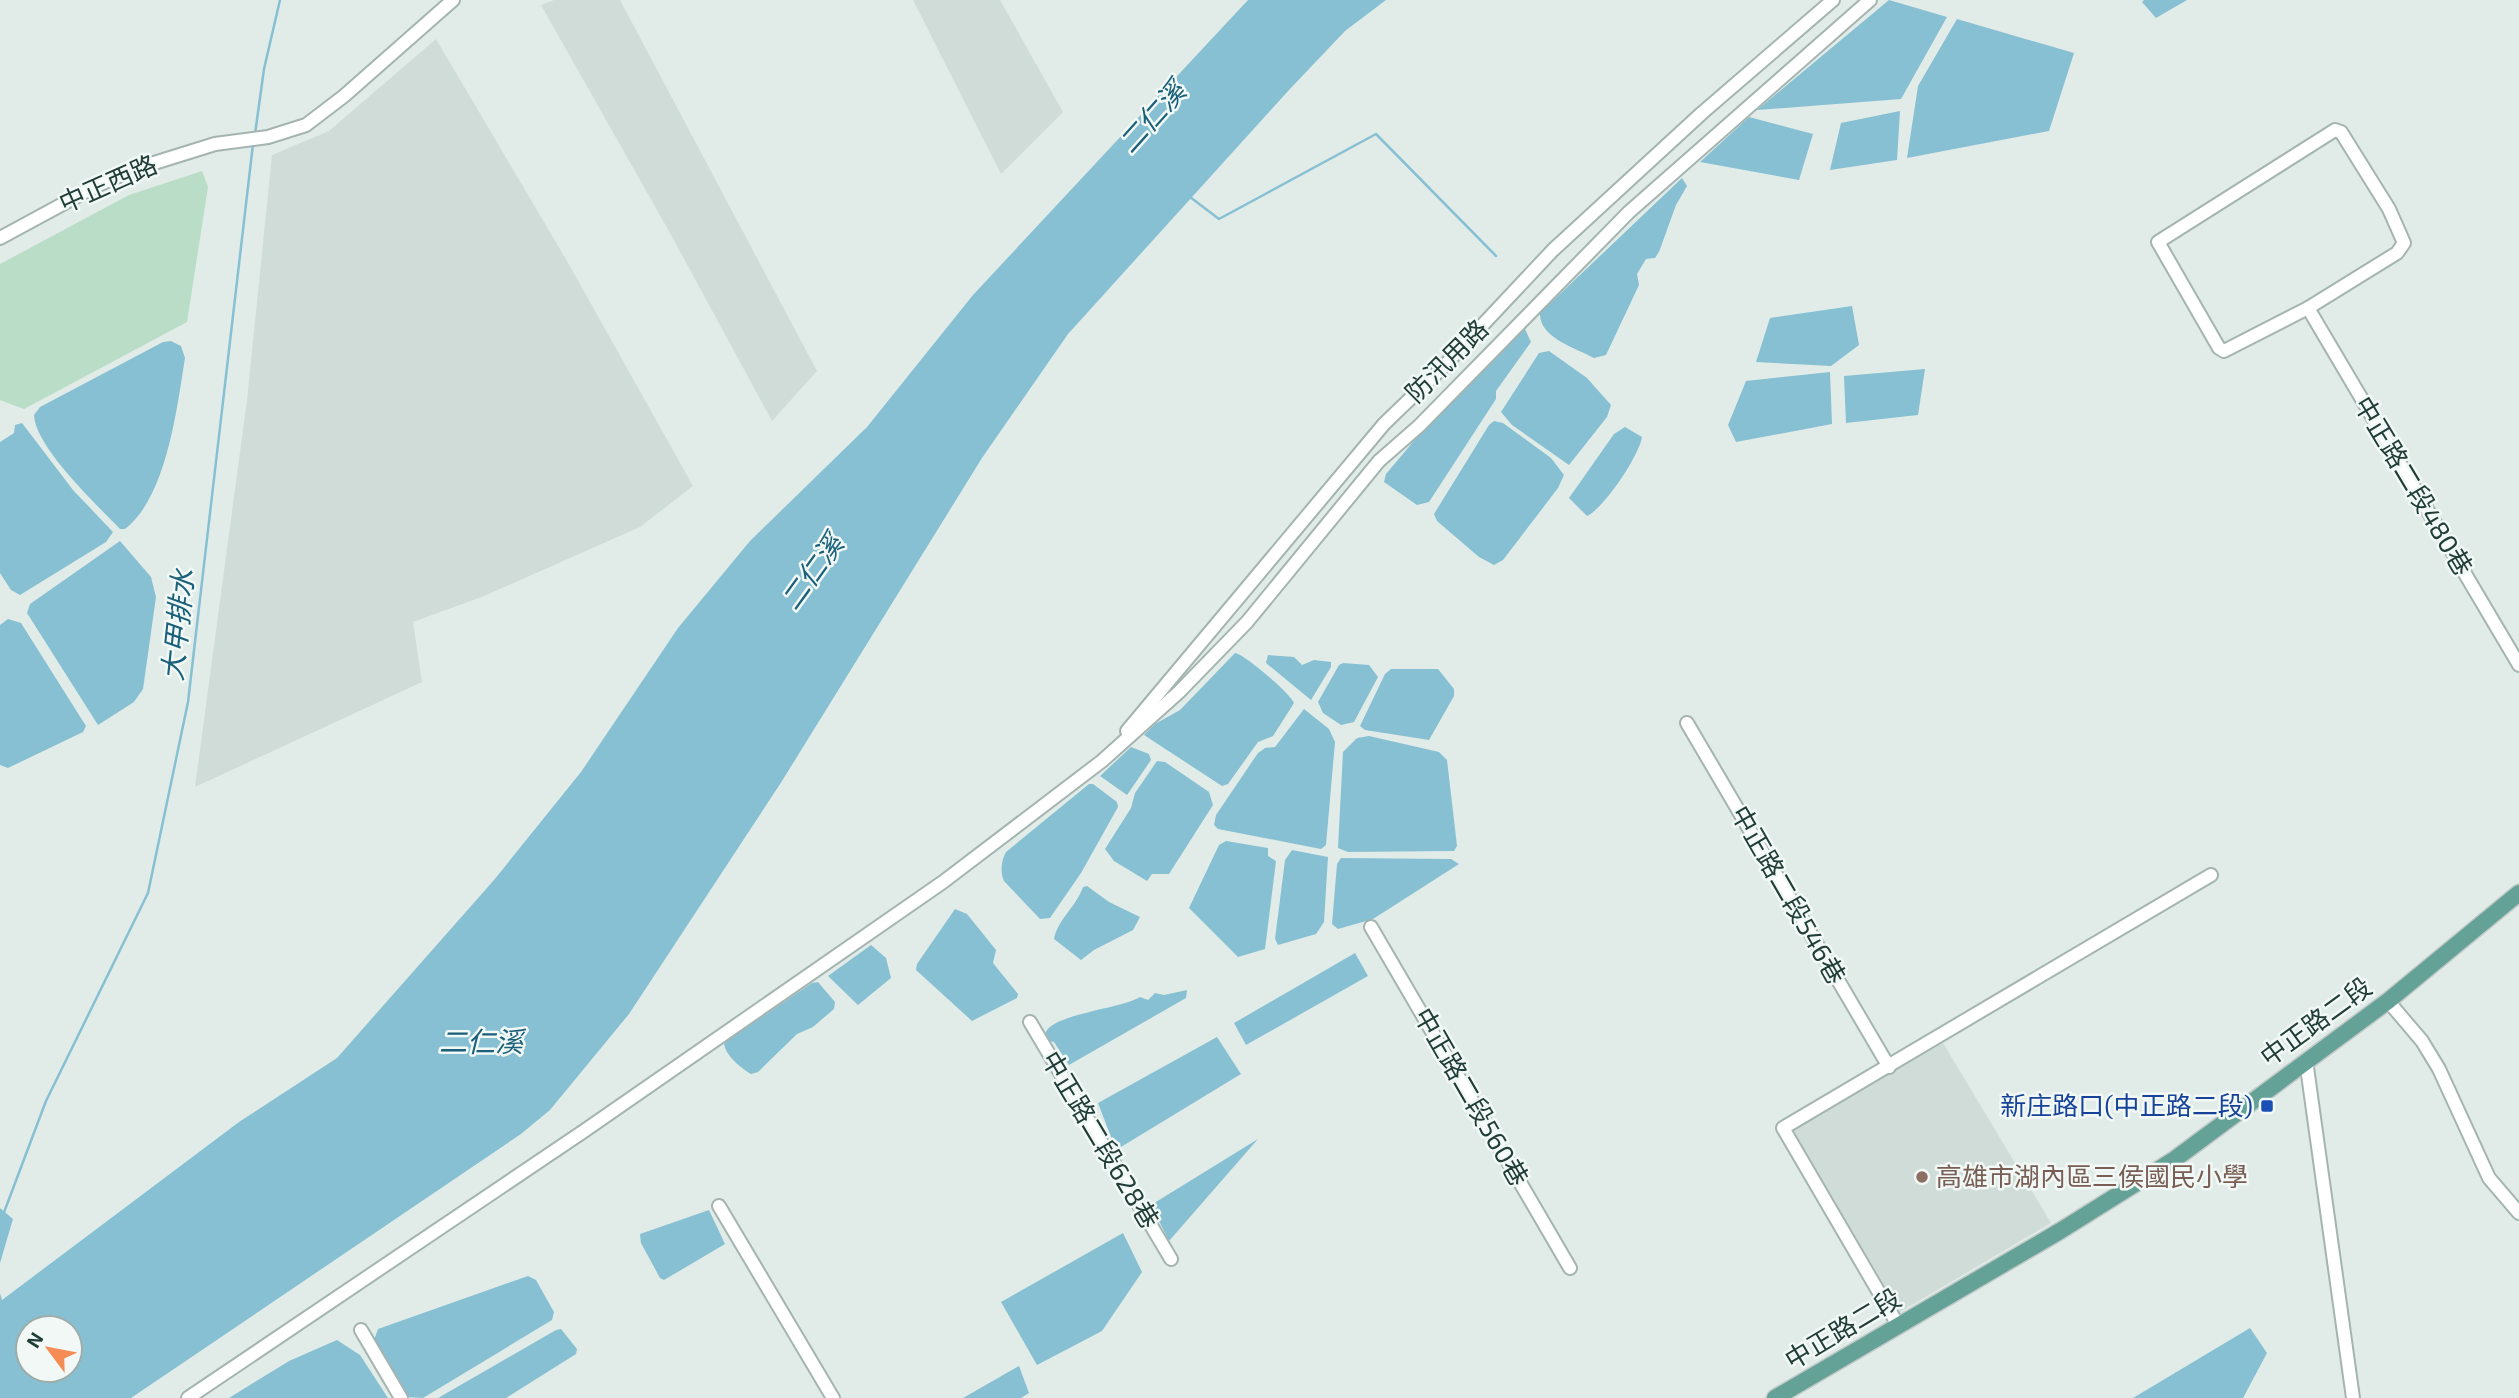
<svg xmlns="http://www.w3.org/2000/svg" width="2519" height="1398" font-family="'Exo 2','Noto Sans TC',sans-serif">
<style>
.built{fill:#cfdcd7}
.green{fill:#b9ddc6}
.water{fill:#87c0d2;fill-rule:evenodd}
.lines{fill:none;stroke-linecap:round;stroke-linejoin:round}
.stream{stroke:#87c0d2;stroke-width:2.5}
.minor-casing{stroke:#a4b4b0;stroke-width:16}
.major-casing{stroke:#c1c9c7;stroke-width:19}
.minor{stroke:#fff;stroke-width:12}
.major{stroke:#64a298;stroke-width:16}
.transit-dot{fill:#1a4fb4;stroke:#f1f8f5;stroke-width:2.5}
.education-dot{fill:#8d6e63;stroke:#f1f8f5;stroke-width:2.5}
.labels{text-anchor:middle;stroke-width:5;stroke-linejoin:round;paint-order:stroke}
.street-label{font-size:26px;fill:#213d38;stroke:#f1f8f5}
.transit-label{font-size:26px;fill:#164399;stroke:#f1f8f5;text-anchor:end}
.education-label{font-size:26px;fill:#785e54;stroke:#f1f8f5;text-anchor:start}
.water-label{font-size:28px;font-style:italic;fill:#1a607a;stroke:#f1f8f5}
</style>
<rect width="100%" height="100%" fill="#e1ece8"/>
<g class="built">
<path d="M554 0H620L817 371 772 421 670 233 541 5Z"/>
<path d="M913 0H1000L1063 112 1001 174Z"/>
<path d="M436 39 567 261 693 486 640 527 484 596 413 622 422 682 195 787 247 400 272 155 329 131Z"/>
<path d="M1943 1043 2051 1223 1900 1312 1793 1130Z"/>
</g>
<path class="green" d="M202 171 208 187 187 322 24 409 0 400V264L129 195Z"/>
<g class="water">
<path d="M1248 0H1386L1345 31 1289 90 1068 334 982 458 782 781 629 1014 550 1110 521 1134 131 1398H0V1293L2 1300 239 1122 337 1058 494 880 581 772 678 628 750 541 867 427 973 295ZM28 1328H70V1370H28Z"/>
<path d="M1889 0 1947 17 1901 99 1757 110Z"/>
<path d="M2144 0H2187L2156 18 2142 2Z"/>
<path d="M1957 19 2074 53 2049 131 1907 158 1918 86Z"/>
<path d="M1900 111 1897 160 1830 170 1841 123Z"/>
<path d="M1749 117 1813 134 1799 180 1700 162Z"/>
<path d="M1682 178 1687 186 1676 205 1659 252 1655 258 1646 259 1637 274 1639 285 1606 355 1594 358C1576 348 1539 338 1540 313Z"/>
<path d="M1852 306 1859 345 1831 366 1756 362 1770 318Z"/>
<path d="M1520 329H1525L1531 342 1496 391V399L1429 502 1417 505 1384 482 1386 474 1444 405Z"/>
<path d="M171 341 181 346 185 358C177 407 167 497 125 529H120C97 505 35 447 34 415L40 407 163 342Z"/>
<path d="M1549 351 1587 378 1611 405 1607 417 1569 465 1512 425 1501 412 1539 353Z"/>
<path d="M1925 369 1918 415 1846 423 1844 376Z"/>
<path d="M1830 372 1832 424 1736 442 1728 425 1746 381Z"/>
<path d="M1494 421 1503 423 1551 458 1564 475 1558 488 1503 560 1494 565 1479 557 1437 521 1434 514 1489 425Z"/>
<path d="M22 423 73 490 113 532 106 542 20 595 11 590 0 573V442L14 433 15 425Z"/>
<path d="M1625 427 1642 437C1639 456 1604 508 1587 516L1569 498 1614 434Z"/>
<path d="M120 541 151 577 156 597 143 689 134 702 98 725 27 613 30 604Z"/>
<path d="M8 619 21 623 86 726 83 732 8 768 0 765V625Z"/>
<path d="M1235 653C1244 654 1290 693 1294 703L1273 736 1258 742 1228 784 1222 786 1144 735 1155 724 1180 710Z"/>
<path d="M1268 655 1294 657 1302 665 1314 660 1331 662V667L1311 700 1266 663Z"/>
<path d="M1343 663 1369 665 1378 677 1354 722 1341 725 1323 713 1318 702 1339 665Z"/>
<path d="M1391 669H1438L1454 689V696L1429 740 1365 730 1360 726 1385 674Z"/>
<path d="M1304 709 1329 729 1335 742 1326 845 1321 849 1218 829 1214 825 1216 815 1258 753 1265 748 1275 747Z"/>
<path d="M1369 736 1439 752 1447 760 1457 846 1454 851 1348 852 1338 848 1343 752 1357 738Z"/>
<path d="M1131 747 1149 754 1151 760 1127 795 1100 776Z"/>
<path d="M1157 761 1165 762 1209 792 1213 805 1169 874H1152L1147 881 1114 861 1105 849 1131 808 1135 793Z"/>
<path d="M1089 784H1093L1117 802 1118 807 1081 873 1050 918 1040 919 1004 881C1000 872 1001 861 1006 852Z"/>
<path d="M1226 841 1268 848V856L1276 861 1265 949 1238 957 1189 908 1219 845Z"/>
<path d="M1292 850 1328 857 1324 922 1316 934 1278 945 1275 939 1285 860Z"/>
<path d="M1341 858 1451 859 1459 864 1373 919 1338 929 1332 924 1337 864Z"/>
<path d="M1087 886 1109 902 1140 917 1133 930 1094 950 1081 960 1054 939C1058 919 1076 907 1083 887Z"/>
<path d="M955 909 967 914 996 950 993 963 1018 994 1017 998 972 1021 916 970 917 964Z"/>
<path d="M871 945 886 958 891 978 858 1005 828 976Z"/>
<path d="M1355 953 1368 976 1246 1045 1234 1023Z"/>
<path d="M818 982 835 1002 834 1009 813 1027 797 1034 758 1072 751 1074C741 1068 726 1056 724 1044L729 1039 812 983Z"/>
<path d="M1187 990 1186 998 1069 1065 1054 1042 1048 1041 1045 1034C1050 1014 1121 1009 1140 997L1148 1000 1155 993 1164 995Z"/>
<path d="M1217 1037 1241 1074 1116 1150 1098 1103Z"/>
<path d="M1258 1139 1169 1241 1151 1205Z"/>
<path d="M0 1208 13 1219 0 1263Z"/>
<path d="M709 1210 725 1244 664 1280 660 1278 641 1243 640 1234Z"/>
<path d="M1123 1233 1142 1272 1102 1331 1037 1365 1001 1302Z"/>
<path d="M528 1276 536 1280 554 1312 552 1320 423 1398 405 1397 373 1343 378 1329Z"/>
<path d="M2250 1328 2267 1353 2243 1398H2133Z"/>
<path d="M556 1330 561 1329 577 1349 576 1354 506 1398H438Z"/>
<path d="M337 1340 360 1355 388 1398H229L289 1361Z"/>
<path d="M1019 1366 1029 1393 1021 1398H963Z"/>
</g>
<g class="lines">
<g class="stream">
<path d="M255 134 264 69 280 0"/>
<path d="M1190 197 1219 219 1376 134 1496 256"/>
<path d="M3 1215 46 1101 148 893 188 702 253 144"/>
</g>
<defs>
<g id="minor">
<path d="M2335 130 2341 132 2389 209 2404 243 2397 253 2308 308 2224 351 2219 348 2158 242Z"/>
<path d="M0 238 96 186 135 169 215 144 268 137 306 125 344 96 453 0"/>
<path d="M2308 308 2519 665"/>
<path d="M1687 723 1889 1067"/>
<path d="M1127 731 1384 424 1445 365 1553 250 1702 113 1833 0"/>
<path d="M1371 927 1570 1268"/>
<path d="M2388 1001 2422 1041 2439 1069 2489 1178 2519 1213"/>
<path d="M1030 1022 1171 1259"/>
<path d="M2306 1060 2353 1398"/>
<path d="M719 1206 833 1398"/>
<path d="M1898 1325 1783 1128 2211 875"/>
<path d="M361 1330 401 1398"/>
<path d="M188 1398 584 1131 943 882 1102 761 1179 692 1247 622 1379 461 1419 426 1629 212 1870 0"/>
</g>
<path id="major" d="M1775 1398 2060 1231 2175 1159 2388 1001 2519 893"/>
</defs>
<use href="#minor" class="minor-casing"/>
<use href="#major" class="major-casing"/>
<use href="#minor" class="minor"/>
<use href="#major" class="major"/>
</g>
<rect class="transit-dot" x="2260" y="1099" width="14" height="14" rx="3.5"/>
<circle class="education-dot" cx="1922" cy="1177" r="7"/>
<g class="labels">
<g class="street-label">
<text transform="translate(108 184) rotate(-24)" y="9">中正西路</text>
<text transform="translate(1447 361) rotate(-45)" y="9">防汛用路</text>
<text transform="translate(2413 486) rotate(59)" y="9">中正路二段480巷</text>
<text transform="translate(1788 895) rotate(60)" y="9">中正路二段546巷</text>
<text transform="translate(2316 1022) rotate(-36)" y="9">中正路二段</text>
<text transform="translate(1471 1097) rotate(60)" y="9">中正路二段560巷</text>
<text transform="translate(1100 1140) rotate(59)" y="9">中正路二段628巷</text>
<text transform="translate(1843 1329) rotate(-31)" y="9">中正路二段</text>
</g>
<g class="transit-label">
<text x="2253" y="1115">新庄路口(中正路二段)</text>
</g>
<g class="education-label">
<text x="1936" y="1186">高雄市湖內區三侯國民小學</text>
</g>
<g class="water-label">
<text transform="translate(1152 117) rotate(-48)" y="10">二仁溪</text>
<text transform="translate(812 572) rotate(-54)" y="10">二仁溪</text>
<text transform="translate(178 625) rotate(-84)" y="10">大甲排水</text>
<text x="481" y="1052">二仁溪</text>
</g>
</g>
<g transform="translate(49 1349) rotate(302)"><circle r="33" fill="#f1f8f5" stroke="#9eada9" stroke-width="2"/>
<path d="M0-5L12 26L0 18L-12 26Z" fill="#f58c55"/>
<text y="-10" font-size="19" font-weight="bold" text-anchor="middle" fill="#213d38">N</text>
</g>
</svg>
